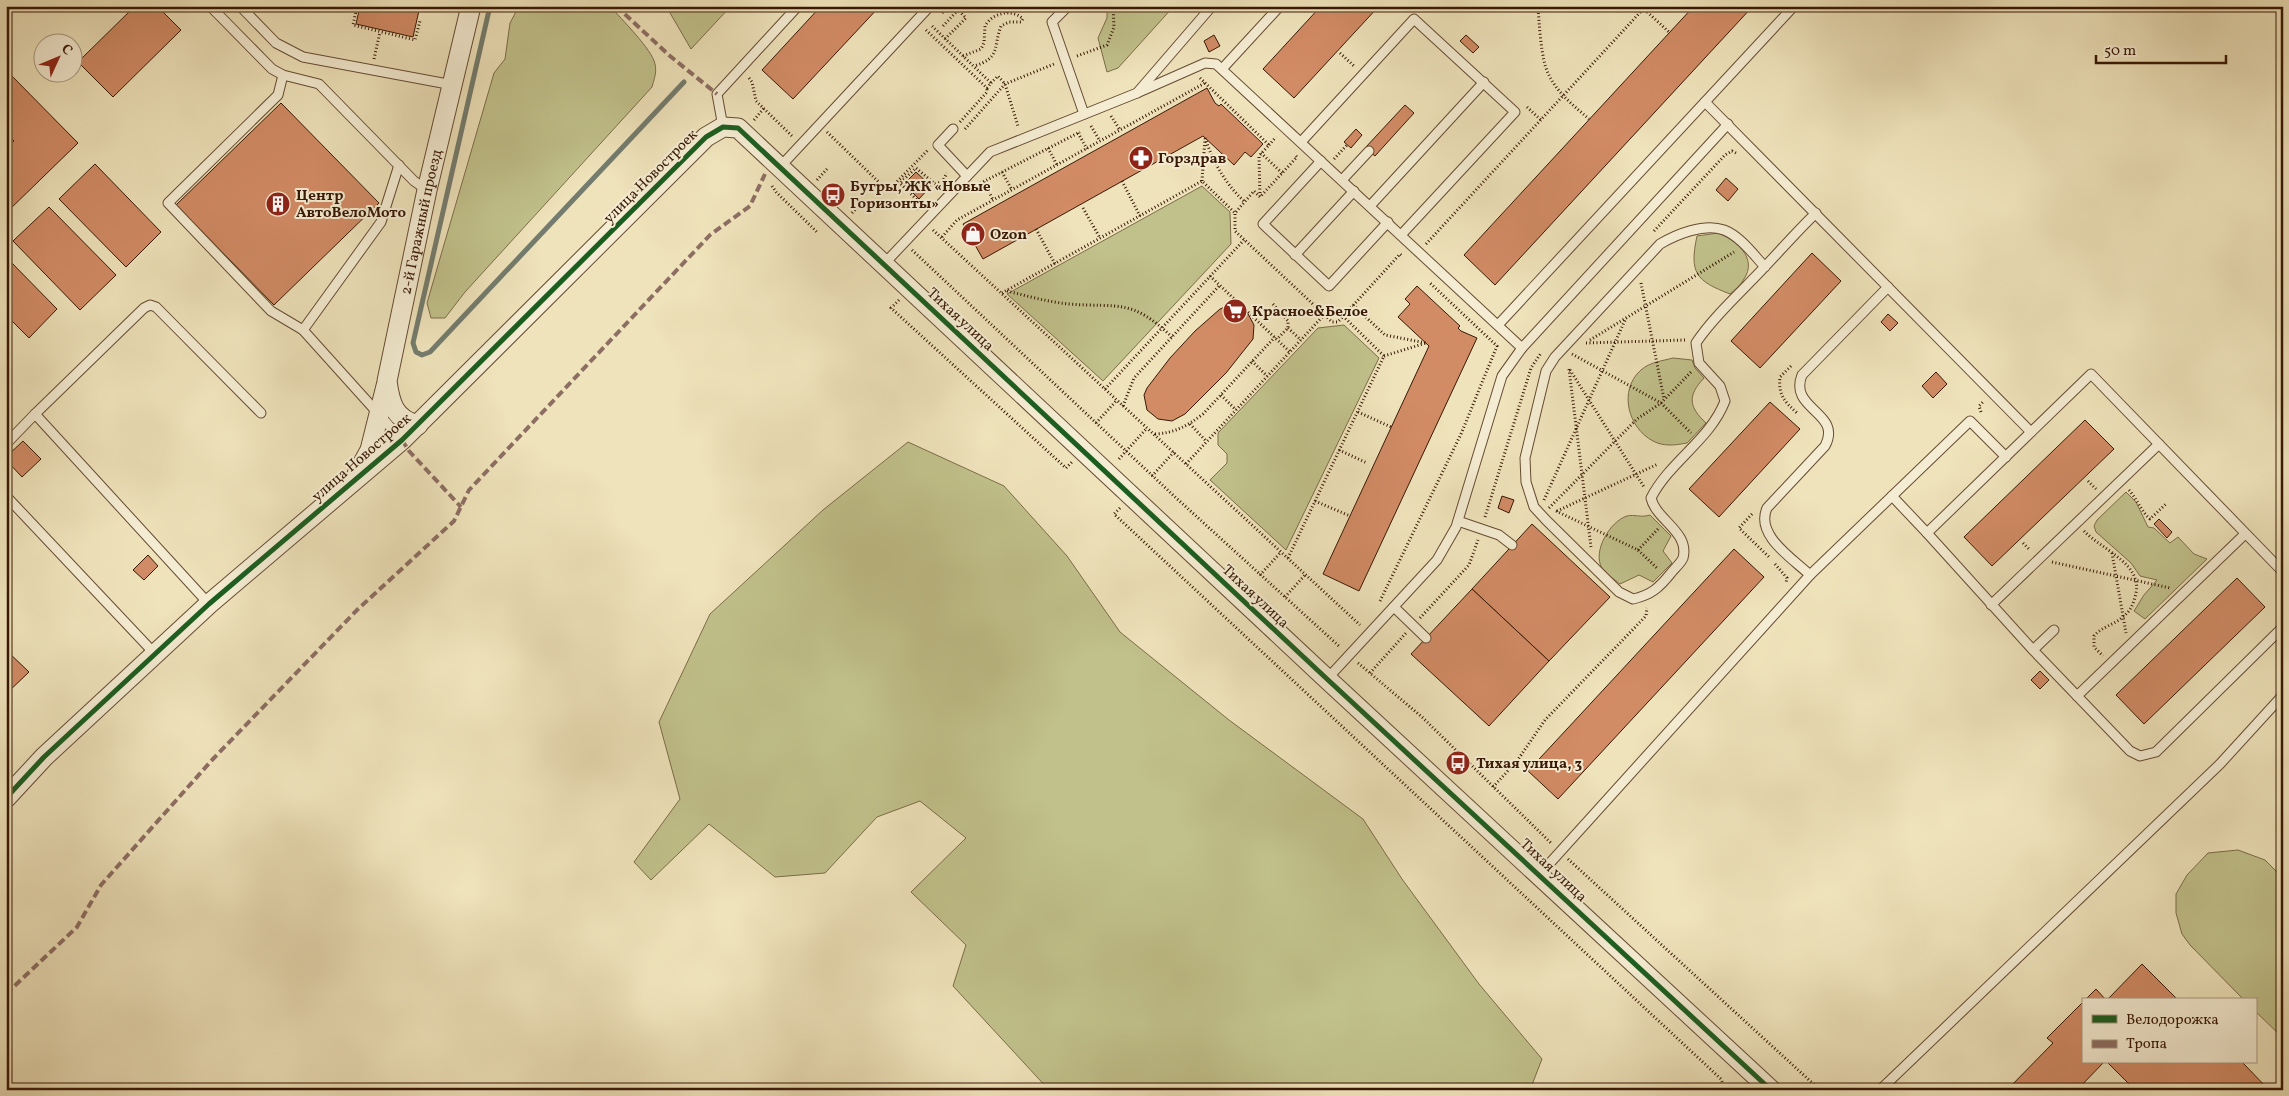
<svg xmlns="http://www.w3.org/2000/svg" width="2289" height="1096" font-family="Vollkorn,serif">
<style>
.green{fill:#c1c18b;stroke:#7c6c48}
.lines{fill:none;stroke-linecap:round;stroke-linejoin:round}
.stream{stroke:#737c6e;stroke-width:5}
.building{fill:#d18b65;stroke:#381805}
.lane-casing{stroke:#664b32;stroke-width:11}
.street-casing{stroke:#664b32;stroke-width:21}
.path{stroke:#381805;stroke-width:3;stroke-dasharray:1 2.5;stroke-linecap:butt}
.lane{stroke:#f5edd3;stroke-width:9}
.street{stroke:#f5edd3;stroke-width:19}
.quiet{stroke:#8d6e63;stroke-width:4;stroke-dasharray:8 4;stroke-linecap:butt}
.cycleway-casing{stroke:#f5edd3;stroke-width:8}
.cycleway{stroke:#1b5e20;stroke-width:5}
.labels{text-anchor:middle;stroke-width:4;stroke-linejoin:round;paint-order:stroke}
.poi-label{font-size:15px;font-weight:bold;fill:#381805;stroke:#f5edd3;text-anchor:start}
.street-label{font-size:15px;fill:#381805;stroke:#f5edd3}
</style>
<rect width="100%" height="100%" fill="#efe3bb"/>
<filter id="stains"><feTurbulence type="fractalNoise" baseFrequency=".004" numOctaves="4"/><feColorMatrix values="0 0 0 0 .2 0 0 0 0 .09 0 0 0 0 .02 0 0 0 .5 -.17"/></filter>
<radialGradient id="worn" r=".72"><stop offset=".6" stop-color="#630" stop-opacity="0"/><stop offset="1" stop-color="#630" stop-opacity=".3"/></radialGradient>
<g class="green">
<path d="M519 6H610C621 19 652 49 655 64 657 73 654 79 652 87L465 292 445 318H431L427 303 494 73 505 59 510 23Z"/>
<path d="M666 6H731L691 49Z"/>
<path d="M1107 6H1174L1118 68 1107 72 1098 38 1107 18Z"/>
<path d="M1202 186 1230 212 1231 244 1103 381 1007 294Z"/>
<path d="M1718 233C1736 240 1758 258 1744 279 1741 285 1735 290 1730 294 1696 281 1689 273 1697 236Z"/>
<path d="M1344 325 1379 358 1286 550 1210 480 1227 463V454L1218 445V433L1318 328Z"/>
<path d="M1673 358 1692 360 1695 368 1704 378C1687 396 1689 407 1706 423L1687 443C1676 445 1664 447 1653 441 1628 428 1618 390 1641 370 1650 362 1662 361 1673 358Z"/>
<path d="M908 442 1004 486 1067 556 1120 632 1229 720 1363 819 1402 879 1479 984 1542 1059 1530 1090H1049L953 986 966 945 911 892 966 838 920 801 877 817 825 873 775 877 709 824 651 880 634 862 680 799 659 722 710 614 823 510Z"/>
<path d="M2126 492 2136 502 2148 527 2154 528 2170 543 2178 537 2194 554 2207 559 2145 619 2134 611 2144 595 2157 580 2140 576 2131 563 2096 532 2094 526 2097 520Z"/>
<path d="M1650 515 1671 536 1663 551 1672 563 1653 582 1639 575 1620 584C1614 579 1606 574 1602 568 1592 552 1610 521 1627 516 1634 514 1641 518 1650 515Z"/>
<path d="M2238 850 2265 860 2283 878V1038L2255 1011V1000H2244L2190 945 2182 934 2176 913V894L2187 875 2208 853Z"/>
</g>
<g class="lines">
<path class="stream" d="M490 6 413 343 416 352 422 355 430 352 684 82"/>
</g>
<g class="building">
<path d="M135 6H157L181 30 113 97 78 62Z"/>
<path d="M360 6H420L413 37 356 24Z"/>
<path d="M821 6H880L793 99 762 70Z"/>
<path d="M1321 6H1379L1294 98 1263 69Z"/>
<path d="M1694 6H1753L1495 285 1464 255Z"/>
<path d="M1214 35 1220 46 1209 52 1204 41Z"/>
<path d="M1466 35 1479 47 1473 53 1460 41Z"/>
<path d="M6 70 78 143 6 213V148L14 141 6 133Z"/>
<path d="M1207 88 1215 103 1219 106 1221 104 1263 144 1251 157 1245 152 1234 165 1203 136 983 259 963 224Z"/>
<path d="M281 103 379 203 274 305 176 205Z"/>
<path d="M1405 105 1414 113 1375 156 1365 148Z"/>
<path d="M1356 129 1362 135 1351 148 1344 142Z"/>
<path d="M95 164 161 232 126 267 59 199Z"/>
<path d="M916 172 931 186 919 199 904 184Z"/>
<path d="M1726 178 1738 189 1728 201 1716 190Z"/>
<path d="M49 207 116 275 80 310 13 241Z"/>
<path d="M1812 253 1841 281 1760 368 1731 341Z"/>
<path d="M6 257 57 309 29 338 6 315Z"/>
<path d="M1417 286 1460 326 1458 328 1461 331 1477 338 1359 591 1323 574 1429 346 1398 317 1410 304 1405 299Z"/>
<path d="M1227 306 1241 308 1247 312 1254 325 1253 339 1226 373 1185 414 1172 421 1158 419 1147 410 1144 395 1147 388 1170 358 1195 331 1220 309Z"/>
<path d="M1888 314 1898 323 1890 331 1881 322Z"/>
<path d="M1936 372 1947 384 1933 398 1922 386Z"/>
<path d="M1770 402 1800 429 1719 517 1689 489Z"/>
<path d="M2085 420 2114 449 1992 566 1964 537Z"/>
<path d="M23 441 41 459 22 477 6 460V457Z"/>
<path d="M1502 496 1514 500 1509 513 1498 508Z"/>
<path d="M2159 519 2172 532 2167 538 2154 524Z"/>
<path d="M1532 524 1610 597 1549 661 1472 589Z"/>
<path d="M1734 549 1764 577 1558 799 1528 771Z"/>
<path d="M148 555 158 566 144 580 133 570Z"/>
<path d="M2237 578 2265 607 2144 724 2116 695Z"/>
<path d="M1472 589 1549 661 1489 726 1411 654Z"/>
<path d="M6 650 29 672 6 694Z"/>
<path d="M2040 671 2049 680 2040 689 2031 680Z"/>
<path d="M2142 964 2178 1000H2107Z"/>
<path d="M2096 989 2106 1000H2085Z"/>
<path d="M2083 1002V1062H2104L2077 1090H2007L2053 1043 2047 1038Z"/>
<path d="M2107 1062H2242L2269 1090H2135Z"/>
</g>
<g class="lines">
<defs>
<g id="lane">
<path d="M210 6 272 69 283 75 319 84 414 181 427 190"/>
<path d="M240 6 276 43 303 57 453 85"/>
<path d="M1067 7 1052 22 1084 114"/>
<path d="M1222 69 1280 6"/>
<path d="M283 75 278 95 168 203 271 311 303 330"/>
<path d="M1137 93 1205 63 1216 64 1522 348"/>
<path d="M1705 102 2031 432"/>
<path d="M723 127 717 94 798 6"/>
<path d="M953 129 938 145 967 176"/>
<path d="M1301 142 1414 19 1515 112 1401 235"/>
<path d="M1321 161 1263 224 1329 286 1388 222"/>
<path d="M399 165 381 222 303 330 402 440"/>
<path d="M780 167 930 6"/>
<path d="M1342 180 1369 151"/>
<path d="M1370 206 1484 82"/>
<path d="M1295 255 1354 191"/>
<path d="M884 264 990 152 1137 93 1212 6"/>
<path d="M1765 267C1753 254 1740 236 1724 230 1704 223 1677 234 1660 244L1555 357 1546 371 1525 458 1526 482 1534 507 1546 520 1619 592 1633 599C1651 595 1659 588 1671 573 1674 569 1681 563 1683 558 1690 532 1656 520 1651 498 1670 461 1710 440 1725 401L1720 386 1699 363 1696 343C1711 320 1733 300 1752 280 1774 258 1794 234 1816 213"/>
<path d="M1498 325 1794 6"/>
<path d="M6 444 35 414"/>
<path d="M6 496 155 654"/>
<path d="M1892 496 1927 533"/>
<path d="M1458 521 1499 535 1512 545"/>
<path d="M2283 572 2091 374 1927 533 2033 650 2130 751 2140 756 2156 752 2283 627"/>
<path d="M1810 575C1792 558 1755 535 1767 508L1825 446C1843 412 1788 410 1802 375L1888 287"/>
<path d="M209 604 35 414 144 308 150 305 156 307 261 413"/>
<path d="M1991 605 2159 444"/>
<path d="M1394 607 1426 638"/>
<path d="M2033 650 2054 630"/>
<path d="M1327 679 1437 560 1456 527 1502 376 1522 348 1728 124"/>
<path d="M2077 696 2245 534"/>
<path d="M1540 874 1810 575 1970 421 2006 457"/>
<path d="M1880 1090 2220 764 2283 695"/>
</g>
<g id="street">
<path id="s1" d="M418 425C394 419 390 403 387 381L427 190 471 6"/>
<path d="M357 474 370 450 386 386"/>
<path d="M6 798 44 757 209 604 402 440 706 137 723 127 738 128 1327 679 1771 1090"/>
</g>
</defs>
<use href="#lane" class="lane-casing"/>
<use href="#street" class="street-casing"/>
<g class="path">
<path d="M357 6 353 25 415 40 420 21"/>
<path d="M1538 6C1539 22 1541 59 1548 73 1556 92 1574 106 1589 119"/>
<path d="M1604 6 1615 11 1644 9 1670 33"/>
<path d="M942 13 948 6"/>
<path d="M1007 13V6"/>
<path d="M943 26 958 10"/>
<path d="M926 30 987 88 991 83 931 25"/>
<path d="M945 39 966 18 954 6"/>
<path d="M1340 53 1354 66"/>
<path d="M963 56 981 49 984 43 985 26C992 13 1012 8 1023 19L1021 22H1009L1001 26C993 47 1001 58 974 66"/>
<path d="M1077 56 1107 45 1114 27 1113 6"/>
<path d="M374 59 380 32"/>
<path d="M749 78 752 82 756 101 792 136 793 135"/>
<path d="M1200 78 1269 145 1259 156 1260 196"/>
<path d="M991 83 998 76 1005 84 1018 126"/>
<path d="M1527 107 1541 120"/>
<path d="M1111 116 1120 130"/>
<path d="M754 120 764 108"/>
<path d="M960 122 987 92V88"/>
<path d="M1091 126 1100 141"/>
<path d="M965 129 1005 84 1054 64"/>
<path d="M827 132 888 191 928 150"/>
<path d="M1078 133 1087 149"/>
<path d="M1205 138C1213 162 1226 185 1245 202"/>
<path d="M1269 145 1276 137"/>
<path d="M1048 148 1057 165"/>
<path d="M1261 153 1282 173"/>
<path d="M1296 156 1297 157 1260 197 1254 191 1235 213V231L1332 322H1338L1400 254 1402 256"/>
<path d="M1334 159 1347 145"/>
<path d="M1002 172 1012 190"/>
<path d="M817 180 827 169"/>
<path d="M1122 181 1140 216"/>
<path d="M1202 181 1205 139"/>
<path d="M984 182 993 200"/>
<path d="M977 185 1080 132"/>
<path d="M772 186 776 192 817 232"/>
<path d="M1083 208 1100 238"/>
<path d="M918 210 916 199 900 183 916 168 935 184 942 182 947 173"/>
<path d="M852 213 862 202"/>
<path d="M1036 229 1055 264"/>
<path d="M933 230 1360 625"/>
<path d="M1654 231 1725 155 1732 151 1738 154"/>
<path d="M942 237 957 220 1205 83"/>
<path d="M1426 244 1646 6"/>
<path d="M912 250 1174 496 1340 647"/>
<path d="M1210 276 1290 352"/>
<path d="M1641 283 1664 399"/>
<path d="M1007 291C1027 296 1048 302 1069 304 1120 308 1131 298 1172 337"/>
<path d="M1002 293 1202 181 1235 213"/>
<path d="M899 300 891 308 1066 468 1072 462"/>
<path d="M1273 304 1288 321V328L1277 339"/>
<path d="M1353 305 1385 335 1426 343"/>
<path d="M1288 328 1301 340"/>
<path d="M1590 340 1734 252"/>
<path d="M1586 343 1685 340"/>
<path d="M1572 354 1661 403 1691 433"/>
<path d="M1384 356 1426 343"/>
<path d="M1252 361 1267 376"/>
<path d="M1791 366 1780 377C1778 395 1785 402 1797 413"/>
<path d="M1569 369 1591 547"/>
<path d="M1570 370 1644 487"/>
<path d="M1105 389 1244 240"/>
<path d="M1221 395 1236 410"/>
<path d="M1123 406 1134 378 1220 285"/>
<path d="M1358 412 1391 427"/>
<path d="M1981 412 1979 406 1984 401"/>
<path d="M1096 423 1117 400"/>
<path d="M1190 424 1206 441"/>
<path d="M1155 434C1175 433 1187 426 1203 414L1275 337"/>
<path d="M1339 450 1367 463"/>
<path d="M1119 459 1147 428"/>
<path d="M1186 464 1324 315"/>
<path d="M1152 476 1174 452"/>
<path d="M2088 481 2096 489"/>
<path d="M2129 490C2137 499 2141 511 2150 519L2167 503"/>
<path d="M1544 500 1626 318"/>
<path d="M1315 501 1350 516"/>
<path d="M1120 508 1114 514 1721 1079 1725 1090"/>
<path d="M1549 508 1637 419 1661 403 1692 371"/>
<path d="M1556 511 1638 550 1658 569"/>
<path d="M1557 511 1658 464"/>
<path d="M1752 514 1739 528 1769 557"/>
<path d="M1485 517 1531 368 1541 353"/>
<path d="M2084 531C2103 551 2145 564 2135 597 2133 605 2130 611 2123 617 2114 625 2101 627 2094 636V647L2103 656"/>
<path d="M2023 543 2030 550"/>
<path d="M1638 550 1658 529"/>
<path d="M2112 553 2126 633"/>
<path d="M1288 558 1384 356 1343 316"/>
<path d="M2052 562 2170 588"/>
<path d="M1775 564 1787 578 1786 583"/>
<path d="M1260 575 1281 552"/>
<path d="M1285 597 1305 575"/>
<path d="M1380 601 1461 434 1497 346 1430 283"/>
<path d="M1420 618 1469 565 1478 540"/>
<path d="M1358 663 1422 717 1552 844"/>
<path d="M1370 673 1406 633"/>
<path d="M1493 787 1517 761 1545 720 1646 616 1647 608"/>
<path d="M1568 859 1820 1090"/>
</g>
<use href="#lane" class="lane"/>
<use href="#street" class="street"/>
<g class="quiet">
<path d="M616 6 670 56 717 94"/>
<path d="M402 440 409 451 461 507"/>
<path d="M6 994 77 927 101 885 212 760 357 610 454 521 469 490 710 235 750 206 765 174"/>
</g>
<defs>
<path id="cycleway" d="M6 798 44 757 209 604 402 440 706 137 723 127 738 128 1327 679 1771 1090"/>
</defs>
<use href="#cycleway" class="cycleway-casing"/>
<use href="#cycleway" class="cycleway"/>
</g>
<defs>
<symbol id="pharmacy-disc" viewBox="-11 -11 22 22"><circle r="9.5" fill="#8f2418" stroke="#f5edd3"/><path d="M-2-6h4v4h4v4h-4v4h-4v-4h-4v-4h4Z" fill="#fff"/></symbol>
<symbol id="bus-disc" viewBox="-11 -11 22 22"><circle r="9.5" fill="#8f2418" stroke="#f5edd3"/><path d="M-5-6H5V4H4V6H2V4H-2V6H-4V4H-5ZM-3.5-4V0h7V-4ZM-3.5 1.2v1.5H-2V1.2ZM2 1.2v1.5H3.5V1.2Z" fill="#fff"/></symbol>
<symbol id="building-disc" viewBox="-11 -11 22 22"><circle r="9.5" fill="#8f2418" stroke="#f5edd3"/><path d="M-4-6H4V6H1V3H-1V6H-4ZM-2.5-4.3h1.7v1.8h-1.7ZM.8-4.3h1.7v1.8H.8ZM-2.5-1h1.7V.8h-1.7ZM.8-1h1.7V.8H.8Z" fill="#fff"/></symbol>
<symbol id="shop-disc" viewBox="-11 -11 22 22"><circle r="9.5" fill="#8f2418" stroke="#f5edd3"/><path d="M-5-2.5h2.3a2.7 3.5 0 0 1 5.4 0H5L5.5 6h-11ZM-1.5-2.5h3a1.5 2.3 0 0 0-3 0Z" fill="#fff"/></symbol>
<symbol id="supermarket-disc" viewBox="-11 -11 22 22"><circle r="9.5" fill="#8f2418" stroke="#f5edd3"/><path d="M-6-5.5h2.5l.6 2H6L4.5 2H-2.5L-4.4-4H-6ZM-1.5 3.2a1.3 1.3 0 1 0 .1 0ZM3 3.2a1.3 1.3 0 1 0 .1 0Z" fill="#fff"/></symbol>
</defs>
<g fill-rule="evenodd">
<use href="#pharmacy-disc" x="1127" y="144" width="28" height="28"/>
<use href="#bus-disc" x="819" y="181" width="28" height="28"/>
<use href="#building-disc" x="264" y="190" width="28" height="28"/>
<use href="#shop-disc" x="959" y="220" width="28" height="28"/>
<use href="#supermarket-disc" x="1221" y="297" width="28" height="28"/>
<use href="#bus-disc" x="1444" y="749" width="28" height="28"/>
</g>
<g class="labels">
<g class="poi-label">
<text x="1158" y="163">Горздрав</text>
<text x="850" y="191">Бугры, ЖК «Новые<tspan x="850" dy="17">Горизонты»</tspan></text>
<text x="296" y="200">Центр<tspan x="296" dy="17">АвтоВелоМото</tspan></text>
<text x="990" y="239">Ozon</text>
<text x="1252" y="316">Красное&amp;Белое</text>
<text x="1476" y="768">Тихая улица, 3</text>
</g>
<g class="street-label">
<text transform="translate(650 176) rotate(-45)" y="5">улица Новостроек</text>
<text dy="5" stroke="none"><textPath href="#s1" startOffset="221">2-й Гаражный проезд</textPath></text>
<text transform="translate(961 319) rotate(43)" y="5">Тихая улица</text>
<text transform="translate(361 457) rotate(-41)" y="5">улица Новостроек</text>
<text transform="translate(1256 596) rotate(43)" y="5">Тихая улица</text>
<text transform="translate(1554 870) rotate(43)" y="5">Тихая улица</text>
</g>
</g>
<rect width="2289" height="1096" fill="none" stroke="#efe3bb" stroke-width="25"/>
<rect x="8" y="8" width="2274" height="1081" fill="none" stroke="#381805" stroke-width="2.5"/>
<rect x="12" y="12" width="2264" height="1071" fill="none" stroke="#381805"/>
<rect x="2082" y="998" width="175" height="65" fill="#f5edd3" stroke="#a99881"/>
<rect x="2092" y="1015" width="25" height="8" fill="#1b5e20" stroke="#a99881"/>
<text x="2126" y="1024" font-size="15" fill="#381805">Велодорожка</text>
<rect x="2092" y="1040" width="25" height="8" fill="#8d6e63" stroke="#a99881"/>
<text x="2126" y="1048" font-size="15" fill="#381805">Тропа</text>
<g transform="translate(58 58) rotate(46)"><circle r="24" fill="#f5edd3" stroke="#a99881"/>
<path d="M0-4L9 19L0 12L-9 19Z" fill="#8f2418"/>
<text y="-8" font-size="14" font-weight="bold" text-anchor="middle" fill="#381805">С</text>
</g>
<path d="M2096 55v8h130v-8" fill="none" stroke="#381805" stroke-width="2.5"/>
<text x="2104" y="55" font-size="15" fill="#381805" stroke="#f5edd3" stroke-width="4" paint-order="stroke">50 m</text>
<rect width="100%" height="100%" filter="url(#stains)"/>
<rect width="100%" height="100%" fill="url(#worn)"/>
</svg>
